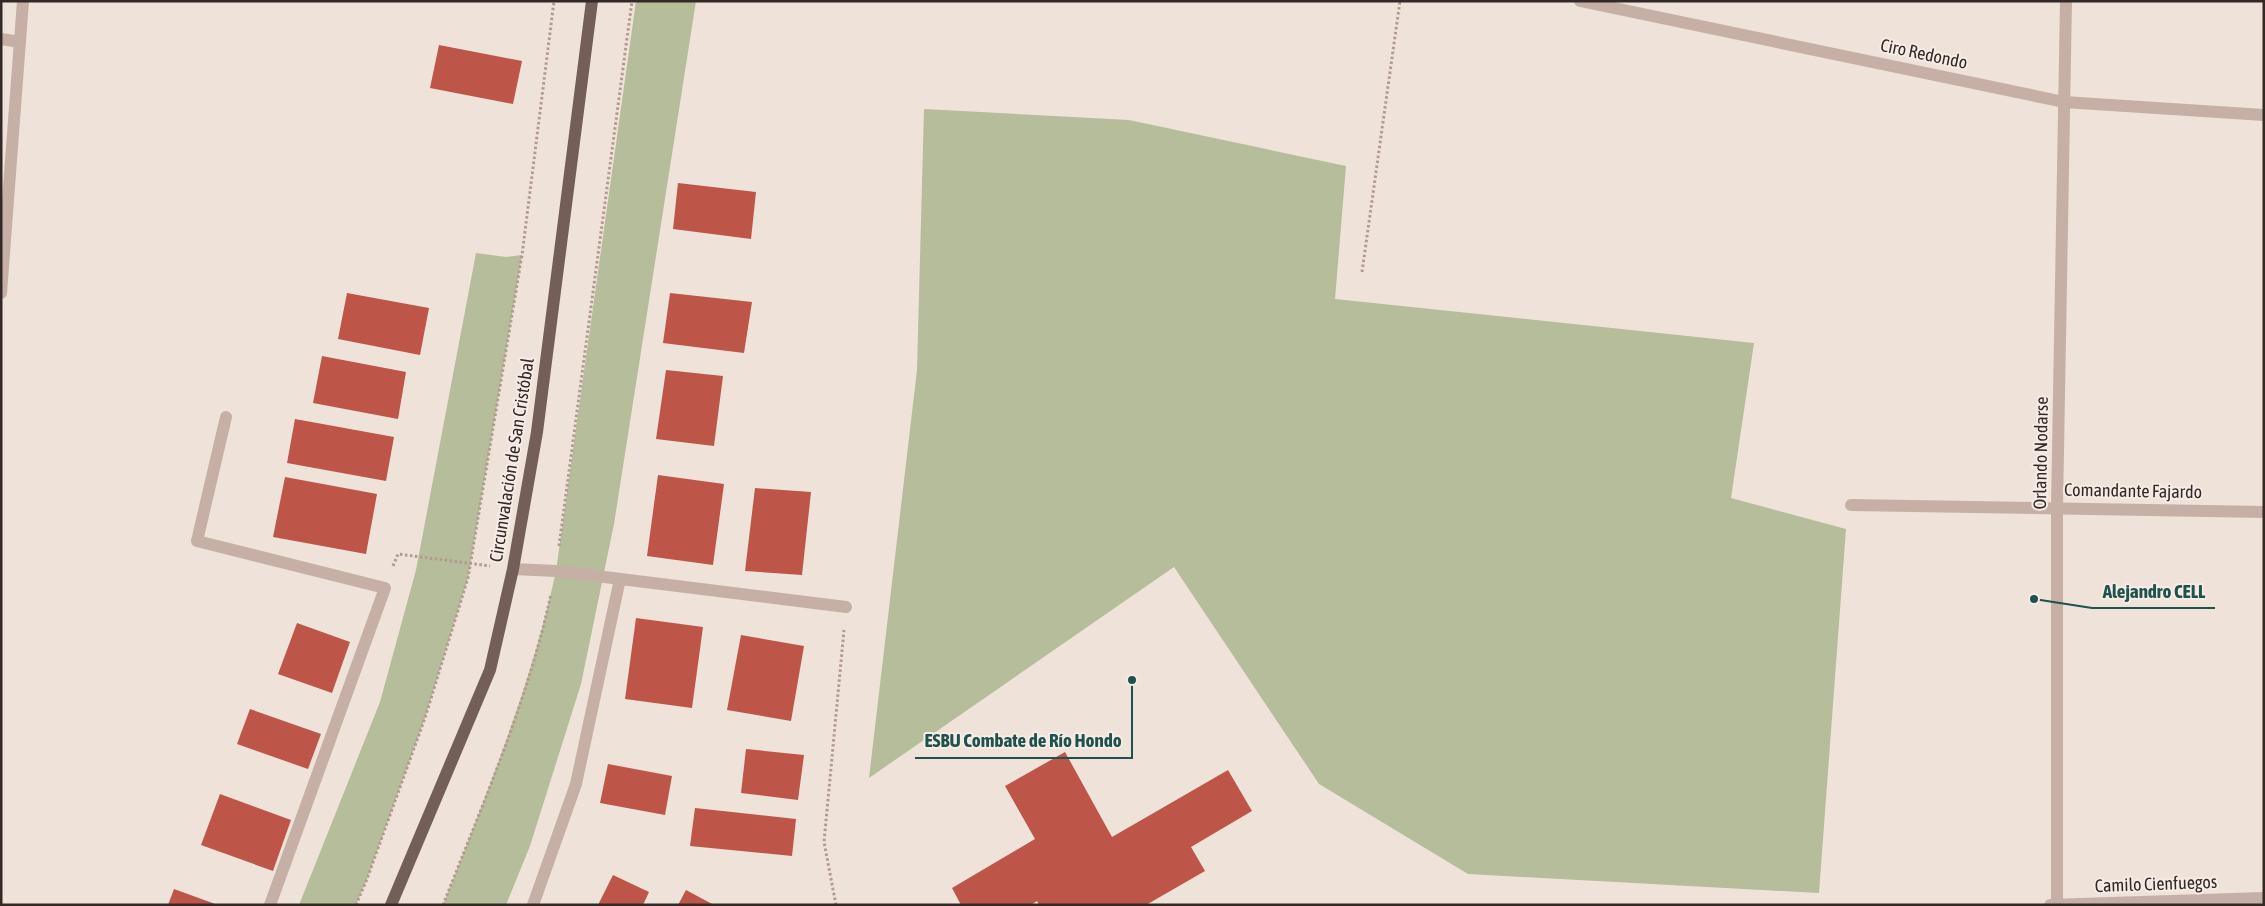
<svg xmlns="http://www.w3.org/2000/svg" width="2265" height="906" font-family="'Asap Condensed',sans-serif">
<style>
.green{fill:#b6bd9a}
.building{fill:#bd5649}
.lines{fill:none;stroke-linecap:round;stroke-linejoin:round}
.path{stroke:#b29a90;stroke-width:3;stroke-dasharray:2.5 2.5;stroke-linecap:butt}
.minor{stroke:#c6b0a6;stroke-width:12}
.major{stroke:#745e58;stroke-width:12}
.labels{text-anchor:middle;stroke-width:4;stroke-linejoin:round;paint-order:stroke}
.street-label{font-size:18px;fill:#332926;stroke:#f7ece5}
.leader{fill:none;stroke:#1f514e;stroke-width:2}
.callout-dot{fill:#1f514e;stroke:#f7ece5;stroke-width:2}
.callout-label{font-size:19px;text-anchor:middle;font-weight:bold;fill:#1f514e;stroke:#f7ece5;stroke-width:4;stroke-linejoin:round;paint-order:stroke}
</style>
<rect width="100%" height="100%" fill="#efe2d9"/>
<g class="green">
<path d="M636 1H696L614 524 581 684 530 846 506 905H443C486 795 531 687 556 571Z"/>
<path d="M924 109 1129 120 1346 166 1335 299 1754 343 1731 498 1846 529 1819 893 1468 874 1319 784 1174 567 869 778 917 370Z"/>
<path d="M476 253 506 257 522 255 468 578 425 718 367 879 356 905H299L380 702 416 570Z"/>
</g>
<g class="building">
<path d="M439 45 522 61 513 104 430 88Z"/>
<path d="M678 183 756 192 751 239 673 229Z"/>
<path d="M347 293 429 308 420 355 338 339Z"/>
<path d="M670 293 752 302 744 353 663 343Z"/>
<path d="M322 356 406 372 398 419 313 403Z"/>
<path d="M666 370 723 376 714 446 656 439Z"/>
<path d="M295 419 394 437 386 481 287 463Z"/>
<path d="M658 475 724 484 713 565 647 556Z"/>
<path d="M285 477 377 494 366 554 273 537Z"/>
<path d="M755 488 811 492 802 575 745 571Z"/>
<path d="M636 618 703 627 692 708 625 699Z"/>
<path d="M297 623 350 642 332 693 278 674Z"/>
<path d="M741 635 804 646 791 721 727 710Z"/>
<path d="M250 709 321 734 308 769 237 744Z"/>
<path d="M746 749 804 755 798 800 741 793Z"/>
<path d="M1065 752 1112 837 1228 770 1252 811 1191 847 1205 871 1146 905H1039L1037 901 1031 905H961L952 888 1035 839 1005 786Z"/>
<path d="M608 764 672 776 665 815 600 803Z"/>
<path d="M220 794 291 820 273 871 201 845Z"/>
<path d="M695 808 796 819 792 856 690 846Z"/>
<path d="M613 875 649 892 643 905H598Z"/>
<path d="M174 889 218 905H168Z"/>
<path d="M686 890 714 905H678Z"/>
</g>
<g class="lines">
<g class="path">
<path d="M1362 272 1400 1"/>
<path d="M559 546 632 1"/>
<path d="M393 566 398 554 490 566"/>
<path d="M356 905 367 879 425 718 468 578 522 255 554 1"/>
<path d="M443 905C483 803 528 701 551 594"/>
<path d="M836 905 824 842 844 630"/>
</g>
<g class="minor">
<path d="M1580 1 2064 102 2264 115"/>
<path d="M1 39 20 42"/>
<path d="M1 293 23 1"/>
<path d="M226 417 197 541 385 588 270 905"/>
<path d="M1851 505 2264 512"/>
<path d="M513 569 556 571 846 607"/>
<path d="M533 905 576 784 620 579"/>
<path d="M2050 905 2264 898"/>
<path d="M2057 905V507L2066 1"/>
</g>
<path class="major" d="M391 905 490 670 513 569 537 432 592 1"/>
</g>
<g class="labels">
<g class="street-label">
<text transform="translate(1924 54) rotate(12)" y="6">Ciro Redondo</text>
<text transform="translate(2041 453) rotate(-89)" y="6">Orlando Nodarse</text>
<text transform="translate(512 460) rotate(-81)" y="6">Circunvalación de San Cristóbal</text>
<text transform="translate(2133 491) rotate(1)" y="6">Comandante Fajardo</text>
<text transform="translate(2156 884) rotate(-2)" y="6">Camilo Cienfuegos</text>
</g>
</g>
<path class="leader" d="M2034 599L2092 608H2215M1132 680L1132 758H915"/>
<g class="callout-dot">
<circle cx="2034" cy="599" r="5"/>
<circle cx="1132" cy="680" r="5"/>
</g>
<g class="callout-label">
<text x="2154" y="598">Alejandro CELL</text>
<text x="1023" y="747">ESBU Combate de Río Hondo</text>
</g>
<rect width="2265" height="906" fill="none" stroke="#332926" stroke-width="5"/>
</svg>
